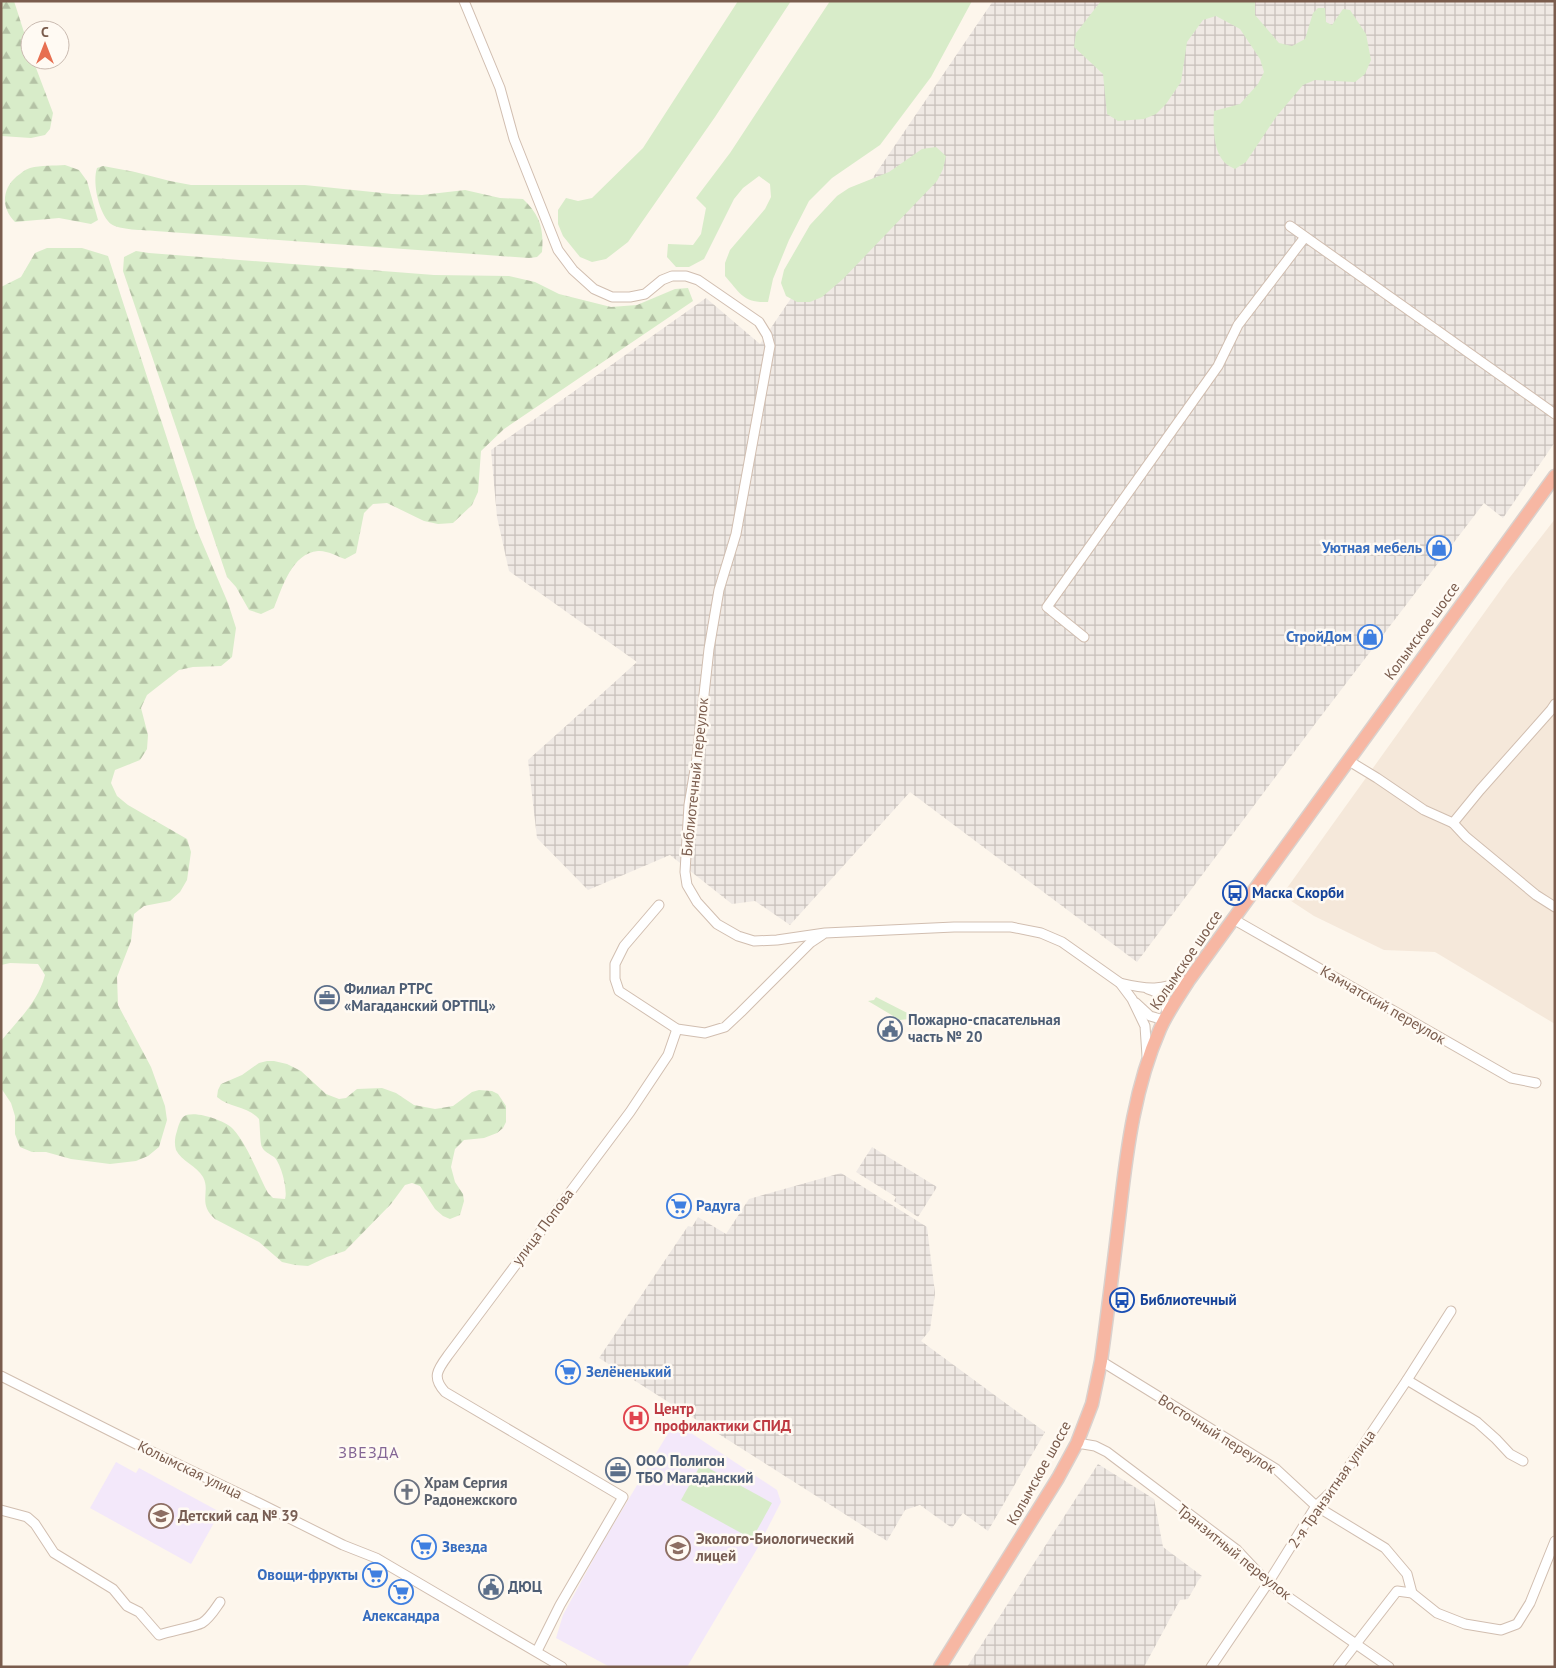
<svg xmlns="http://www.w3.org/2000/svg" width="1556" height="1668" font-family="'PT Sans',sans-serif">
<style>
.residential{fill:#f5e8da}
.industrial{fill:url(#industrial-grid)}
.education{fill:#f3e8fa}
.grass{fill:#d8ecc9}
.forest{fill:url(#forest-firs)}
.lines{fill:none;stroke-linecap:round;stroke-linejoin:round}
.minor-casing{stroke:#d1beb0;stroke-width:11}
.highway-casing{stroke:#dad1cd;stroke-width:15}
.minor{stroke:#fff;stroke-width:9}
.highway{stroke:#f7b7a3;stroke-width:12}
.labels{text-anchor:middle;stroke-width:5;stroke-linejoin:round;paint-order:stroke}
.shop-label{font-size:15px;font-weight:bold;fill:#366cbe;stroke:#fffaf3;text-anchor:end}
.street-label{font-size:15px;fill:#7a5c4d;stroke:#fffaf3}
.transit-label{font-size:15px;font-weight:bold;fill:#164399;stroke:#fffaf3;text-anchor:start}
.service-label{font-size:15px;font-weight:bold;fill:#4e5e75;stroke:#fffaf3;text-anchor:start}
.health-label{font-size:15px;font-weight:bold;fill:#be3a42;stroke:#fffaf3;text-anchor:start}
.worship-label{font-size:15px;font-weight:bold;fill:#5b616d;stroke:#fffaf3;text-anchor:start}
.education-label{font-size:15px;font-weight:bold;fill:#785e54;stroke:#fffaf3;text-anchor:start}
.neighbourhood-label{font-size:16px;letter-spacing:1px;fill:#846695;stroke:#fffaf3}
</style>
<defs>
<pattern id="industrial-grid" width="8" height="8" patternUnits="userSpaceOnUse" patternTransform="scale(1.25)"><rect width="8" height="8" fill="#efe9e4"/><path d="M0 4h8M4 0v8" fill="none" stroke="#c7c0bb"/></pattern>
<pattern id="forest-firs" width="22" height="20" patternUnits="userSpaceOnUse" patternTransform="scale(1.25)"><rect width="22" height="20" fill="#d8ecc9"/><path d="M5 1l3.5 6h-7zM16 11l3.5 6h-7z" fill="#b4c2a5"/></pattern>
</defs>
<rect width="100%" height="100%" fill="#fdf6ec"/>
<path class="residential" d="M1555 519V1024L1435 952 1384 950 1314 916 1282 895 1507 581Z"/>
<g class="industrial">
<path d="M993 1H1555V442L1503 518 1484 503 1315 724 1137 962 910 792 790 925 755 901 732 904 670 855 588 890 537 838 528 760 637 662 509 571 497 517 491 450 706 298 760 344Z"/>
<path d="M872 1147 937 1187 918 1217 894 1201 896 1197 856 1172Z"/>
<path d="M841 1173 927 1227 935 1293 930 1330 921 1341 1045 1432 988 1531 963 1513 952 1528 920 1505 905 1510 887 1541 599 1358 688 1226 692 1227 698 1217 726 1234 749 1199Z"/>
<path d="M1098 1464 1154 1499 1163 1547 1202 1576 1198 1581 1188 1599 1180 1600 1144 1667H967Z"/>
</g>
<g class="education">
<path d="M670 1430 688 1431 777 1490 781 1502 757 1549 687 1667H610L556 1638 563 1615 600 1547Z"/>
<path d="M116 1462 136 1473 139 1468 220 1512 191 1564 90 1508Z"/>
</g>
<g class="grass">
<path d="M738 1H791L715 117 628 242 606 259 592 262 580 257 563 236 558 224V210L566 198 578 201 592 198 643 148Z"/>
<path d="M830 1H972L931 77 880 145 832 178 809 201 789 240 773 279 768 302C743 303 740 293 725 276V263L730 250 765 209 771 197 770 184 759 176 743 188 734 199 704 259 689 267H676L667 257 668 244 693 245 701 234 706 208 696 198 730 153Z"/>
<path d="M1101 1H1255V15L1279 43 1292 46 1305 39 1313 13 1318 8H1325L1326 22 1332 25 1343 9 1350 10 1366 34 1371 60 1365 74 1355 82 1315 80 1303 85 1276 117 1246 162 1235 169C1231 167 1227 165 1224 162 1213 150 1213 126 1214 111L1240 104 1258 84 1264 72 1260 59 1240 29 1216 16 1203 20 1187 42 1181 82 1166 104 1156 114 1144 119 1118 121 1107 114 1103 74 1074 47 1076 33Z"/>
<path d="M936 147 946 156 943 169 937 181 843 279 822 297 810 302H797L786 296 781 283 784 270 810 225 837 196 849 188 889 172 922 149Z"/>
<path d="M876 997 917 1018 900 1020 868 1001 874 1000Z"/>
<path d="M701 1464 772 1503 752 1539 681 1500Z"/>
</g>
<g class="forest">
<path d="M1 1H14L30 51V60H33L53 113 50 129 45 135 31 138 1 136Z"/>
<path d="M65 165 79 170 87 181 98 220 91 224 59 218 15 222C0 207 2 186 20 174 23 171 27 169 30 168 41 165 54 166 65 165Z"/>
<path d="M103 166 135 172 170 181 191 185H305L392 194 422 195 465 190 500 198 523 199C540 215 544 229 542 252L537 257 529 258 155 231C144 230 119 230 111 224 99 214 92 183 97 168Z"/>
<path d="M47 248H82L108 256 196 528 228 603 236 628 232 657 221 666 193 667 179 670 147 695 141 708 148 735 147 749 140 760 115 770 111 783 117 796 128 805 187 839 191 852 187 880 180 892 170 901 144 906 134 914 131 941 117 977 118 1005 151 1067 165 1106 167 1120 159 1147 148 1156 136 1161 110 1164 71 1159 46 1152H32L20 1147 15 1134V1116L11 1103 1 1088V1041C19 1019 38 1002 45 975L38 964 10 963 1 965V287L21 277 35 253Z"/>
<path d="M136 251 149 253 434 275 509 276 535 282 559 294 611 307 637 305 675 289 688 288 693 301 504 429 481 451 478 492 472 505 453 523 438 524 424 521 387 503 373 504 364 513 356 553 345 559C337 556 326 550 318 551 292 553 282 588 274 608L261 614 249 610 236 587 227 577 123 271 124 257Z"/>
<path d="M267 1061H274L287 1064 301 1071 326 1094 339 1099 346 1098 357 1089 382 1088 396 1093 414 1105 435 1109 453 1106 472 1092 479 1090 492 1091 498 1094 506 1106V1122L503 1128 497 1133 484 1138 464 1140 455 1149 451 1167 455 1182 463 1194 464 1201 460 1215 450 1219 443 1216 435 1209 420 1186 412 1183 405 1185 391 1204 345 1251 327 1257 308 1266 295 1265 282 1262 259 1242 215 1219C197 1203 211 1192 203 1177 197 1166 181 1161 176 1150 174 1143 175 1137 177 1131 178 1127 180 1120 183 1117 193 1109 226 1121 233 1129 247 1144 258 1174 268 1193L273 1198 285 1199C288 1190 281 1163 274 1157 270 1154 264 1152 262 1147 260 1144 260 1125 259 1119 248 1106 229 1108 217 1097L218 1090 221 1084 242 1075 259 1063Z"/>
</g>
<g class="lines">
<defs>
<g id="minor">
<path d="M464 1 500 88 514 139 558 250 573 270 594 289 612 297H630L645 294 662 280 672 276H686L698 280 759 322 767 335 770 346 736 534 719 590 709 649 697 758 689 805 685 872 687 885 697 902 717 924 738 936 754 941 777 940 825 933 954 927H1011L1041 933 1062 942 1120 983 1132 999 1145 1026 1147 1056"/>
<path d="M1290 226 1555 414"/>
<path d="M1084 637 1047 607 1218 366 1238 325 1305 237"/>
<path d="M1349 761 1377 778 1424 810 1453 823 1480 790 1551 710 1555 704"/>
<path d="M1453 823 1466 837 1536 895 1555 907"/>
<path d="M659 905 624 946 615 964V979L619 991 677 1029 705 1033 725 1027 741 1012 810 943 822 935"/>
<path d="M1233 919 1511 1078 1536 1083"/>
<path d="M1120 983C1149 990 1160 990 1189 980"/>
<path d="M1148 989C1163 994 1165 999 1167 1014"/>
<path d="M1136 1003 1150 1016 1164 1020"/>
<path d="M1101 1361 1276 1469 1316 1506 1385 1548 1407 1574 1412 1593"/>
<path d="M1 1376 148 1450 259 1503 343 1545 376 1558 562 1667"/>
<path d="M1407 1380 1477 1422 1496 1439 1510 1454 1523 1461"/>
<path d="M1077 1443 1095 1446 1107 1452 1237 1550 1268 1583 1389 1667"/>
<path d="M1 1510 27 1517 35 1524 54 1553 113 1589 127 1606 139 1612 159 1635C170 1631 194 1627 202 1623 210 1618 215 1609 220 1602"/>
<path d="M537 1651 560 1605 623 1497 445 1392C431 1377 438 1369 449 1354L630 1112 668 1055 677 1029"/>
<path d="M1211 1667 1268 1583 1316 1506 1333 1490 1407 1380 1451 1311"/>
<path d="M1338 1667 1397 1591 1412 1593 1437 1613 1465 1624 1501 1630 1517 1624 1530 1603 1555 1541"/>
</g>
<path id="highway" d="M940 1667 1058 1478 1077 1443 1092 1404 1101 1361C1108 1311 1114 1260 1120 1210 1127 1148 1135 1086 1160 1029 1168 1011 1179 996 1189 980L1555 476"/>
</defs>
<use href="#minor" class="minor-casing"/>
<use href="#highway" class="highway-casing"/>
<use href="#minor" class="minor"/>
<use href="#highway" class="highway"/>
</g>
<defs>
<symbol id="shop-ring" viewBox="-11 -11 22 22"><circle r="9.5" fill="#fffaf3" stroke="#3f7fe0" stroke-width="1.5"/><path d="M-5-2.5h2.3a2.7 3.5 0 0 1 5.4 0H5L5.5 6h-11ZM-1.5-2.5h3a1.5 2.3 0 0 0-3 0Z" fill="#3f7fe0"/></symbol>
<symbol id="bus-ring" viewBox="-11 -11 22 22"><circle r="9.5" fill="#fffaf3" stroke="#1a4fb4" stroke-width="1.5"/><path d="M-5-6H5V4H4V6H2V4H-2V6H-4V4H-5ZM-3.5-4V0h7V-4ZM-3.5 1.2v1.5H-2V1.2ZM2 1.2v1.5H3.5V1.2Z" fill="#1a4fb4"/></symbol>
<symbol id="office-ring" viewBox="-11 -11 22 22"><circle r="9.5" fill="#fffaf3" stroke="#5c6f8a" stroke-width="1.5"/><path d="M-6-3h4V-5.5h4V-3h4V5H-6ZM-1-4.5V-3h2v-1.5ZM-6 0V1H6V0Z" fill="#5c6f8a"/></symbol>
<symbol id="civic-ring" viewBox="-11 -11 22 22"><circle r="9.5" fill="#fffaf3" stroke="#5c6f8a" stroke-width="1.5"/><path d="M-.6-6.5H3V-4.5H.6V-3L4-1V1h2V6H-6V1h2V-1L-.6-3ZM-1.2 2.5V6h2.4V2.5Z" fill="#5c6f8a"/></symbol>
<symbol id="supermarket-ring" viewBox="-11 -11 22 22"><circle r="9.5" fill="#fffaf3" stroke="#3f7fe0" stroke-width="1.5"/><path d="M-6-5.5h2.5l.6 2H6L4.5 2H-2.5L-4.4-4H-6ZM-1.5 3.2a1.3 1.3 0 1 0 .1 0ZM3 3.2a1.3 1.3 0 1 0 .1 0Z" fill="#3f7fe0"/></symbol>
<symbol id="hospital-ring" viewBox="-11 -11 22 22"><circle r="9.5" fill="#fffaf3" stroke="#e0444e" stroke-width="1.5"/><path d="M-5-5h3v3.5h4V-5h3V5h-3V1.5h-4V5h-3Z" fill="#e0444e"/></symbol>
<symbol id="church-ring" viewBox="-11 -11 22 22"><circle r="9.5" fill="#fffaf3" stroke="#6b7280" stroke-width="1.5"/><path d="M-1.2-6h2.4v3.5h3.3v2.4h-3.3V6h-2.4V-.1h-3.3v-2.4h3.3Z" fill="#6b7280"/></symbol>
<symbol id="school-ring" viewBox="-11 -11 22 22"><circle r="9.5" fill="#fffaf3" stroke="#8d6e63" stroke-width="1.5"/><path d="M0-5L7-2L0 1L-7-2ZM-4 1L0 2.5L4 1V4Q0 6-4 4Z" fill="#8d6e63"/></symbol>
</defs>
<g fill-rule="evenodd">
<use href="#shop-ring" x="1425" y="534" width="28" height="28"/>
<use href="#shop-ring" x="1356" y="623" width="28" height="28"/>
<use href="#bus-ring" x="1221" y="879" width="28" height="28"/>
<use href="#office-ring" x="313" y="984" width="28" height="28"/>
<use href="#civic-ring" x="876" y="1015" width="28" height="28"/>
<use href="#supermarket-ring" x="665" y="1192" width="28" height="28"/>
<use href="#bus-ring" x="1108" y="1286" width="28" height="28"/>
<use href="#supermarket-ring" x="554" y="1358" width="28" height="28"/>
<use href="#hospital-ring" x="622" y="1404" width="28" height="28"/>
<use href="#office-ring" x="604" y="1456" width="28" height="28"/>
<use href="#church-ring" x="393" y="1478" width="28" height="28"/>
<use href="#school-ring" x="147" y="1502" width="28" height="28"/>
<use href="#supermarket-ring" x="410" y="1533" width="28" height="28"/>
<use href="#school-ring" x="664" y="1534" width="28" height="28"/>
<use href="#supermarket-ring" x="361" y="1561" width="28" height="28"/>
<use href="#civic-ring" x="477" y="1573" width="28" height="28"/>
<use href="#supermarket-ring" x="387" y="1578" width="28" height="28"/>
</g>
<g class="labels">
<g class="shop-label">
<text x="1422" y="553">Уютная мебель</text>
<text x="1352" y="642">СтройДом</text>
<text x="696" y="1211" text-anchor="start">Радуга</text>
<text x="586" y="1377" text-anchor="start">Зелёненький</text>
<text x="442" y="1552" text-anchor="start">Звезда</text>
<text x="358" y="1580">Овощи-фрукты</text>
<text x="401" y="1621" text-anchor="middle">Александра</text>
</g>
<g class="street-label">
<text transform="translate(1422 631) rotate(-54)" y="5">Колымское шоссе</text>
<text transform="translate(695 777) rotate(-84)" y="5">Библиотечный переулок</text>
<text transform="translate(1186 960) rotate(-56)" y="5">Колымское шоссе</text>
<text transform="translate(1383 1005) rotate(30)" y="5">Камчатский переулок</text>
<text transform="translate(543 1227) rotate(-53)" y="5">улица Попова</text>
<text transform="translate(1217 1434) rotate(32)" y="5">Восточный переулок</text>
<text transform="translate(190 1470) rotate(26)" y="5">Колымская улица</text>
<text transform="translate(1039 1473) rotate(-61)" y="5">Колымское шоссе</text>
<text transform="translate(1332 1489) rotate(-55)" y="5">2-я Транзитная улица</text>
<text transform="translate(1234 1552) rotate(39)" y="5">Транзитный переулок</text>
</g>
<g class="transit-label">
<text x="1252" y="898">Маска Скорби</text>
<text x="1140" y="1305">Библиотечный</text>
</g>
<g class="service-label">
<text x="344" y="994">Филиал РТРС<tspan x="344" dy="17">«Магаданский ОРТПЦ»</tspan></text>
<text x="908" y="1025">Пожарно-спасательная<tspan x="908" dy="17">часть № 20</tspan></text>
<text x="636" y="1466">ООО Полигон<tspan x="636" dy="17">ТБО Магаданский</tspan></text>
<text x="508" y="1592">ДЮЦ</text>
</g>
<g class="health-label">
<text x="654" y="1414">Центр<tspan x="654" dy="17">профилактики СПИД</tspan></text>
</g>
<g class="worship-label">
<text x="424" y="1488">Храм Сергия<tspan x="424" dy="17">Радонежского</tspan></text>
</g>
<g class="education-label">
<text x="178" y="1521">Детский сад № 39</text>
<text x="696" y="1544">Эколого-Биологический<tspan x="696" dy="17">лицей</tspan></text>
</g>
<g class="neighbourhood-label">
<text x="369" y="1458">ЗВЕЗДА</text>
</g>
</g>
<rect width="1556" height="1668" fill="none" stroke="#7a5c4d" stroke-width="5"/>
<g transform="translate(45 45)"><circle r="24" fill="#fffaf3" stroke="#cabbb1"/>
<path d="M0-4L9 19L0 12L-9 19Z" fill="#e76f51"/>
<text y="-8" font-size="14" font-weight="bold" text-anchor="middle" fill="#7a5c4d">С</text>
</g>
</svg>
